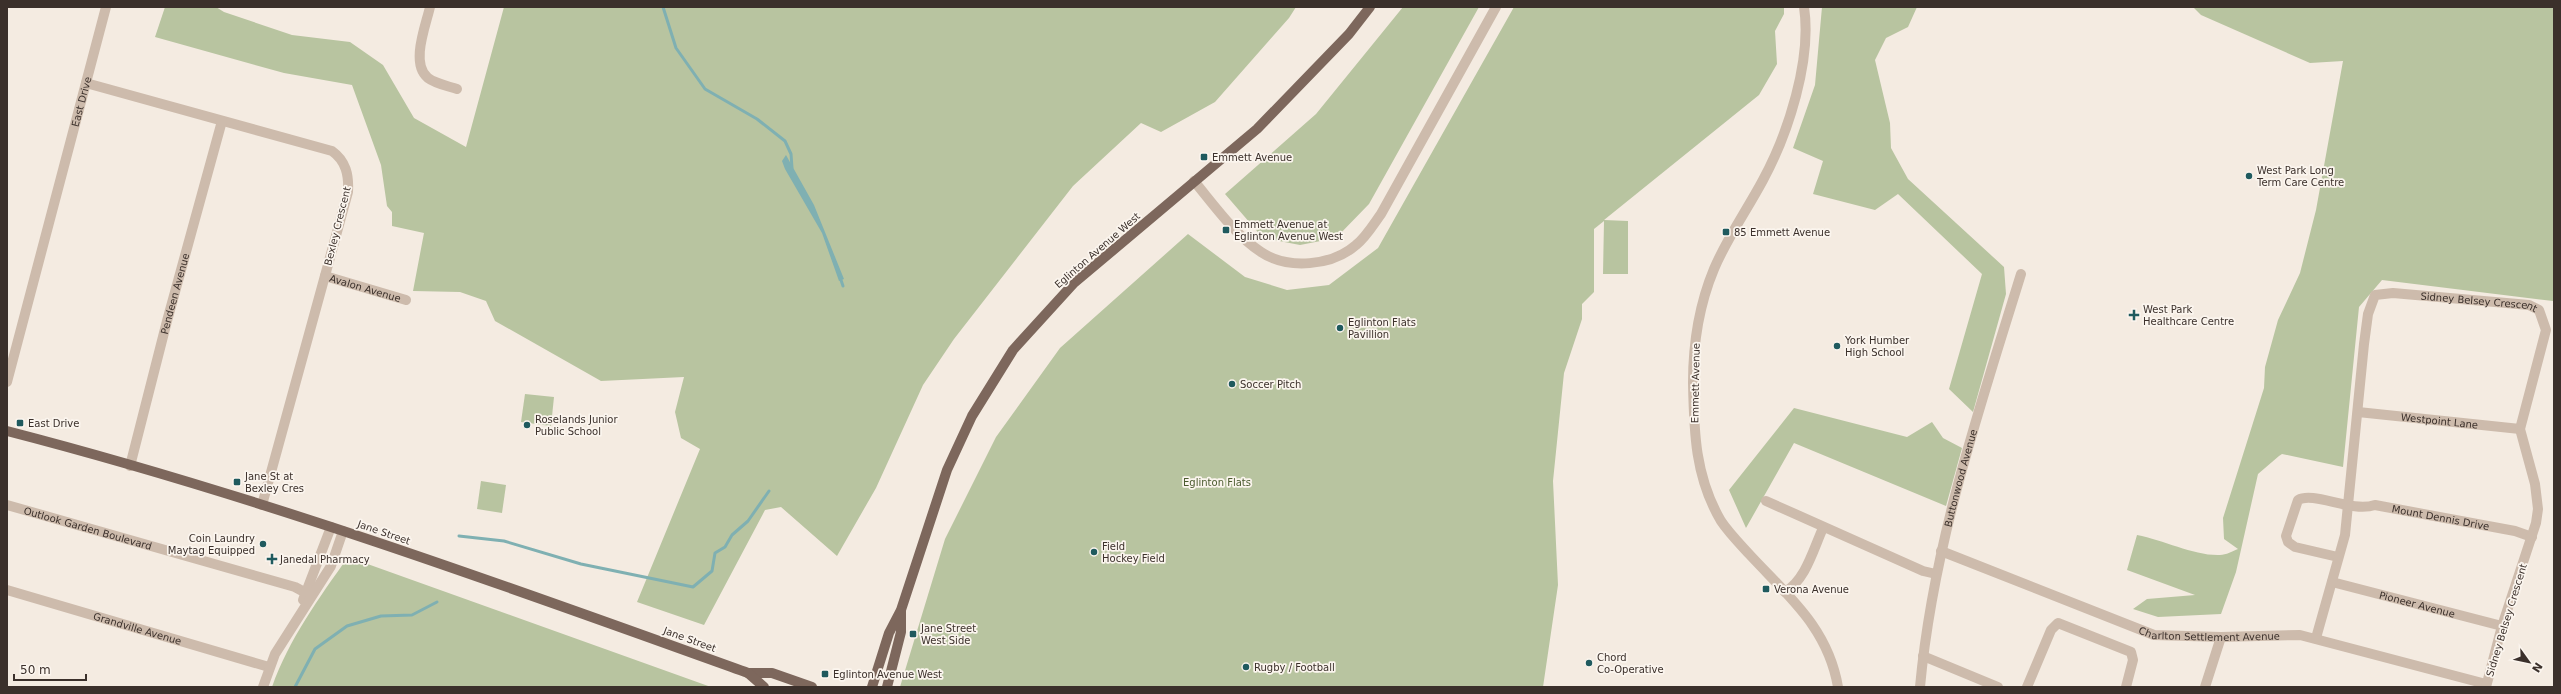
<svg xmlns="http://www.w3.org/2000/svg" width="2561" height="694" font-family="'DejaVu Sans',sans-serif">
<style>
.green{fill:#b8c4a0}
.water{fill:#7fb0b2}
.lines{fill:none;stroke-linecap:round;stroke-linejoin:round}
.stream{stroke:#7fb0b2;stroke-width:3}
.minor{stroke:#cdbbac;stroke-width:10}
.major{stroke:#7d675c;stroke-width:10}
.poi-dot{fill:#1f5a5e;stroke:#fbf5ee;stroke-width:1.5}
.labels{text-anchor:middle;stroke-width:3.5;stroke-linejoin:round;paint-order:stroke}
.street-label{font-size:10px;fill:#3b302b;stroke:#fbf5ee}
.poi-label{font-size:10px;fill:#3b302b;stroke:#fbf5ee;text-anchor:start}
.park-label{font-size:10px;fill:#4a5a2e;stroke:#fbf5ee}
</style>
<rect width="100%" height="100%" fill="#f4ebe1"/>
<g class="green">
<path d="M165 7H216L224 12 292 35 350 42 383 65 414 118 466 147 504 7H1296L1289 18 1215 102 1161 132 1141 123 1073 186 954 339 923 385 876 488 837 556 781 507 765 510 704 625 637 602 700 449 681 438 675 412 684 377 601 381 495 321 486 301 460 292 413 291 424 233 392 226V212L387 206 381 165 352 85 284 73 155 37Z"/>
<path d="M1403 7H1479L1369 204 1336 238 1300 245 1263 238 1225 194 1316 114Z"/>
<path d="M1514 7H1784V14L1775 31 1777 64 1759 95 1604 220 1628 221V274H1603L1604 221 1594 229V292L1582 304V319L1564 373 1553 481 1558 585 1543 687H900L945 539 996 437 1060 348 1188 234 1245 277 1287 290 1329 285 1378 248Z"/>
<path d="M1822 7H1917L1908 27 1886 38 1875 60 1890 123 1891 148 1908 179 2004 267 2006 294 1973 412 1949 389 1982 274 1898 194 1875 210 1813 194 1823 161 1793 148 1815 85Z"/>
<path d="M2193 7H2554V297L2553 301 2382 280 2359 307 2343 467 2282 454 2279 456 2258 474 2236 572 2221 614 2158 617 2133 609 2147 599 2195 595 2127 570 2137 535C2164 540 2194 556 2220 555 2226 555 2233 551 2238 549L2224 539 2223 518 2264 388 2265 367 2278 320 2300 273 2316 210 2343 61 2310 63 2201 15Z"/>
<path d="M525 394 554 397 551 426 521 422Z"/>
<path d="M1794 408 1907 437 1932 422 1943 438 1962 448 1946 506 1794 443 1746 528 1729 490Z"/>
<path d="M481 481 506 485 502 513 477 509Z"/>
<path d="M348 557 711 687H272C289 639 319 598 348 557Z"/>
</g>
<path class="water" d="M786 155 814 205 844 279 839 281 822 233 785 169 782 161Z"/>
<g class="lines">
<g class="stream">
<path d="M663 7 676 48 705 89 757 119 785 141 791 154 792 168"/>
<path d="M840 277 843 286"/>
<path d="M459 536 504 541 581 564 693 587 712 571 715 553 725 547 732 535 748 521 769 491"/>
<path d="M295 687 315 649 347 626 381 616 412 615 437 602"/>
</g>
<g class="minor">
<path d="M430 7C426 25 410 64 428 78 436 84 448 86 457 89"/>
<path d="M1804 7C1812 60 1788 134 1763 180 1747 210 1727 238 1714 269 1699 305 1693 344 1693 383 1694 432 1695 477 1721 521 1729 533 1740 544 1750 555 1789 597 1828 628 1838 687"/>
<path d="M86 83 332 151C346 161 349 175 348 192L262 505"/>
<path d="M1194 181C1214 205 1235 235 1261 252 1288 270 1332 266 1356 245 1366 237 1373 225 1381 214L1496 7"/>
<path id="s1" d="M325 276 406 300"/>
<path id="s2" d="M7 382 106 7"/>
<path id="s3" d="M2358 412 2520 429"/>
<path id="s4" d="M130 466 167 321 222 121"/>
<path d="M1766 501 1923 571 1936 574"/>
<path id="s5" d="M7 505 295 587 306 593"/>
<path id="s6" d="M1941 551 2154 635 2221 637 2300 635 2486 684"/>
<path id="s7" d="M2338 557 2295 547 2288 542 2286 536 2298 500C2314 491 2351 513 2375 505L2515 531 2532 537"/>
<path id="s8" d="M2332 582 2502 626"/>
<path id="s9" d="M7 590 269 667"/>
<path d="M1785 592C1806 579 1813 550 1823 528"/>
<path d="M303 600 331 527"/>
<path id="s10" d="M2316 638 2345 535 2364 344 2368 314 2375 295 2393 293 2529 305 2539 310 2546 330 2520 429 2535 484 2538 509 2536 523 2502 626 2486 687"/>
<path d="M1923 656 1998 687"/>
<path d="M263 687 275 654 331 566 343 531"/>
<path id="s11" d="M1920 687C1933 545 1979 410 2021 274"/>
<path d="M2027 687 2051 630 2058 623 2131 652 2133 660 2126 687"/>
<path d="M2205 687 2221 637"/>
</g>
<g class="major">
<path d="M7 431C259 496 504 585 748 673H772L812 687"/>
<path d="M748 673 764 687"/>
<path d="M872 687 889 633 901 610 947 470 972 416 1013 350 1074 283 1257 129 1349 34 1370 7"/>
<path d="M887 687 901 632V611"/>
</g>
</g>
<g class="poi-dot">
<rect x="1200" y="153" width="8" height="8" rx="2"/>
<circle cx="2249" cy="176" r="4"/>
<rect x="1222" y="226" width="8" height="8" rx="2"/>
<rect x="1722" y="228" width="8" height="8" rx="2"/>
<path d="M2132 309h4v4h4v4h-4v4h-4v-4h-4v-4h4z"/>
<circle cx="1340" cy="328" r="4"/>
<circle cx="1837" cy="346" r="4"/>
<circle cx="1232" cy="384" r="4"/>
<rect x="16" y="419" width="8" height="8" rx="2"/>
<circle cx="527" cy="425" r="4"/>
<rect x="233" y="478" width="8" height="8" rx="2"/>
<circle cx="263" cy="544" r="4"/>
<circle cx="1094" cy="552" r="4"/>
<path d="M270 553h4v4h4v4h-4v4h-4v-4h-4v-4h4z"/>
<rect x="1762" y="585" width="8" height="8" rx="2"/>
<rect x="909" y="630" width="8" height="8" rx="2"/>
<circle cx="1589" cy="663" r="4"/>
<circle cx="1246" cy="667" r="4"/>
<rect x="821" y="670" width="8" height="8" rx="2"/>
</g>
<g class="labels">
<g class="street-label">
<text dy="4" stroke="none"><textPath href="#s2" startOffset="290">East Drive</textPath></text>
<text transform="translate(337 226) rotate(-76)" y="4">Bexley Crescent</text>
<text transform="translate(1097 250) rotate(-41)" y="4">Eglinton Avenue West</text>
<text dy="4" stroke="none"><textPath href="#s1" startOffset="42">Avalon Avenue</textPath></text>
<text dy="4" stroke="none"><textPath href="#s4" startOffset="178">Pendeen Avenue</textPath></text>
<text dy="4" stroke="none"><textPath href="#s10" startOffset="454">Sidney Belsey Crescent</textPath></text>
<text transform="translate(1695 383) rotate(-89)" y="4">Emmett Avenue</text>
<text dy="4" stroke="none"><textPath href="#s3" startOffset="82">Westpoint Lane</textPath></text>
<text dy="4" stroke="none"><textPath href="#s11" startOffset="213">Buttonwood Avenue</textPath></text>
<text dy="4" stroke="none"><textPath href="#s7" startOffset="242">Mount Dennis Drive</textPath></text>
<text dy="4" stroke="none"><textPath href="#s5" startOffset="84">Outlook Garden Boulevard</textPath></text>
<text transform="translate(384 532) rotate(19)" y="4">Jane Street</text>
<text dy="4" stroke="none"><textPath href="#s8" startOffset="88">Pioneer Avenue</textPath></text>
<text transform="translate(2506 620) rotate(-73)" y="4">Sidney Belsey Crescent</text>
<text dy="4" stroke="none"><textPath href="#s9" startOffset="136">Grandville Avenue</textPath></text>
<text dy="4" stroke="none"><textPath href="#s6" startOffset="284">Charlton Settlement Avenue</textPath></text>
<text transform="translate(690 639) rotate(20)" y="4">Jane Street</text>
</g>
<g class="poi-label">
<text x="1212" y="161">Emmett Avenue</text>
<text x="2257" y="174">West Park Long<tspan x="2257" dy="12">Term Care Centre</tspan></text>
<text x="1234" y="228">Emmett Avenue at<tspan x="1234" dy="12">Eglinton Avenue West</tspan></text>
<text x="1734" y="236">85 Emmett Avenue</text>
<text x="2143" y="313">West Park<tspan x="2143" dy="12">Healthcare Centre</tspan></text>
<text x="1348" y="326">Eglinton Flats<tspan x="1348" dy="12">Pavillion</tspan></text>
<text x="1845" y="344">York Humber<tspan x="1845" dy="12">High School</tspan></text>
<text x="1240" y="388">Soccer Pitch</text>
<text x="535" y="423">Roselands Junior<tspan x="535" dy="12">Public School</tspan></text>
<text x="28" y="427">East Drive</text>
<text x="245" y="480">Jane St at<tspan x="245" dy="12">Bexley Cres</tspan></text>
<text x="255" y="542" text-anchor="end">Coin Laundry<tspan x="255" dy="12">Maytag Equipped</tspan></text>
<text x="1102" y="550">Field<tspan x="1102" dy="12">Hockey Field</tspan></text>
<text x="280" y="563">Janedal Pharmacy</text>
<text x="1774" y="593">Verona Avenue</text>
<text x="921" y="632">Jane Street<tspan x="921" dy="12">West Side</tspan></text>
<text x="1597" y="661">Chord<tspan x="1597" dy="12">Co-Operative</tspan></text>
<text x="1254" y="671">Rugby / Football</text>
<text x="833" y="678">Eglinton Avenue West</text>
</g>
<g class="park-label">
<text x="1217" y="486">Eglinton Flats</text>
</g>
</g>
<rect width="2561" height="694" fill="none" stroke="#3b302b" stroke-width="16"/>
<g transform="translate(2529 662) rotate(123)" stroke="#fbf5ee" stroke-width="3" paint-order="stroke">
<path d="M0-3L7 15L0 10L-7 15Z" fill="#3b302b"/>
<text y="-6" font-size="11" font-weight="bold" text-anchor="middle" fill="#3b302b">N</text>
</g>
<path d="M14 674v6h72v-6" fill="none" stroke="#3b302b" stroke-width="2"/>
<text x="20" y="674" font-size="12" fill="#3b302b" stroke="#fbf5ee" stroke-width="3" paint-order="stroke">50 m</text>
</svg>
